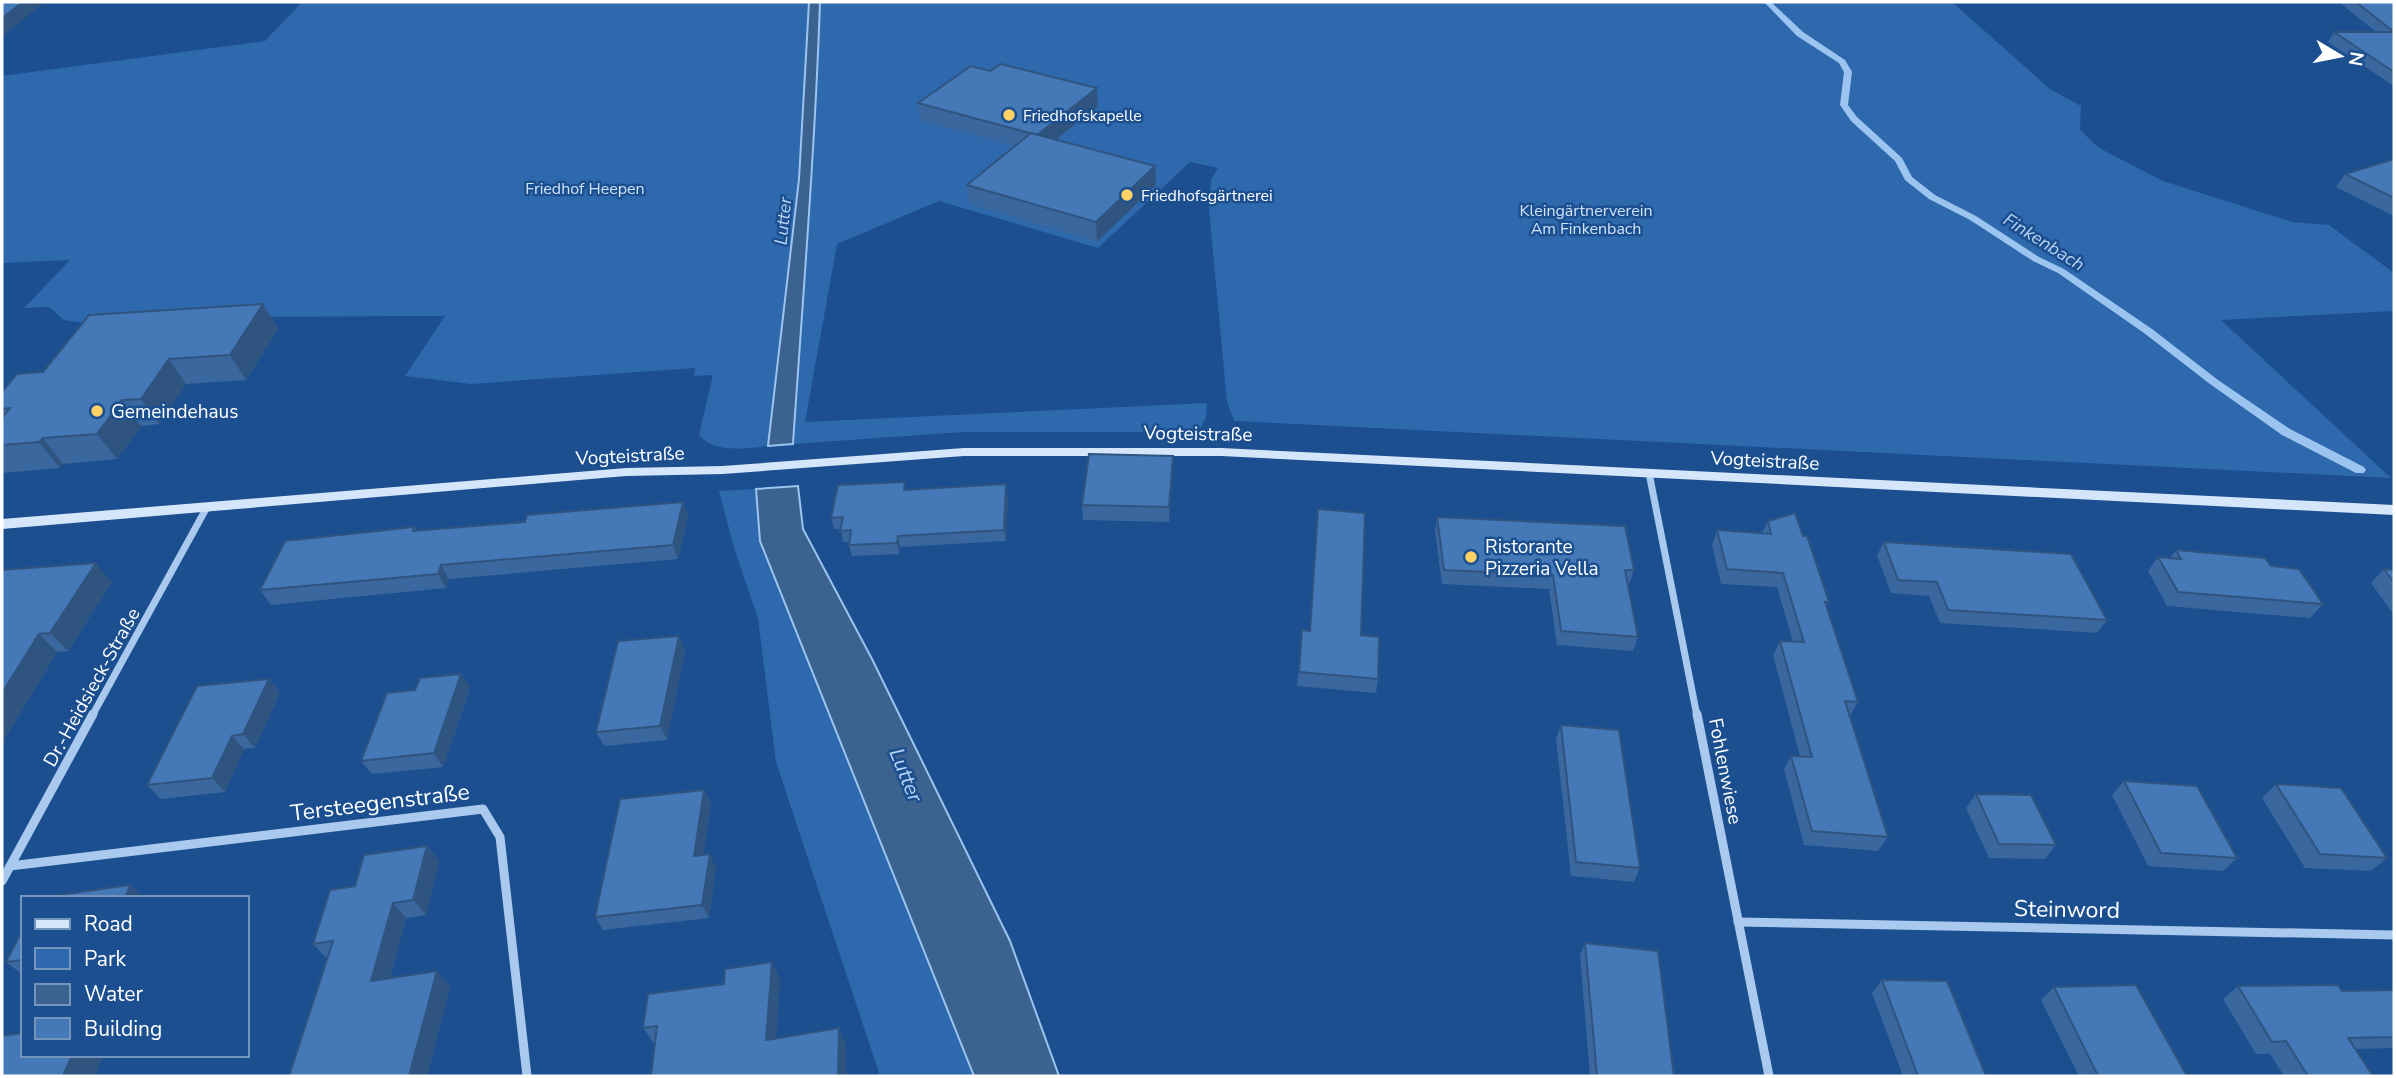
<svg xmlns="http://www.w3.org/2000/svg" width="2396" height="1078" font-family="'Nunito Sans',sans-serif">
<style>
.green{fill:#2e69ad}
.water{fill:#3c6290;stroke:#9cc4f0;stroke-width:2}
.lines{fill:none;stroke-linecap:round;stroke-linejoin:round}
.stream{fill:#9cc4f0;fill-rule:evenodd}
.street-far1{stroke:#a9c9ee;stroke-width:7}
.street{stroke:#a9c9ee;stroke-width:9}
.secondary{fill:#d6e6fa;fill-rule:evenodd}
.wall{fill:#3a679d}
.shaded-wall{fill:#305480}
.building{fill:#4478b7;stroke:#305480;stroke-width:2}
.poi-dot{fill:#ffd166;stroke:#1b4f8f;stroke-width:2.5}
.labels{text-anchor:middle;stroke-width:5;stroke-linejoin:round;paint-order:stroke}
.far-poi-label{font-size:16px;fill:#fff;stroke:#1b4f8f;text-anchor:start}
.far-park-label{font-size:16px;fill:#cfe3fa;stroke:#1b4f8f}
.far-water-label{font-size:18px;font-style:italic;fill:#b5d3f5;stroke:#1b4f8f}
.poi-label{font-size:19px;fill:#fff;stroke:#1b4f8f;text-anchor:start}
.street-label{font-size:19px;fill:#fff;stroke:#1b4f8f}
.water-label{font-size:21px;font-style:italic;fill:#b5d3f5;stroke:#1b4f8f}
.near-street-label{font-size:23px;fill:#fff;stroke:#1b4f8f}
</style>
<rect width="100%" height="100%" fill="#1b4f8f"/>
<g class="green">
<path d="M302 2H1952L2050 89 2081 106 2080 130 2099 148 2163 181 2292 222 2329 225 2394 273V311L2221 320 2391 478 1234 421 1227 402 1209 209 1211 180 1218 168 1190 162 1098 248 939 201 837 244 805 422 1207 403 1206 417 1201 427 1188 432H963L793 444 810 192 796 198 768 446C746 448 715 454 699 435L713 375 694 376 695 368 471 384 405 376 445 316 193 317 90 324 64 320 49 307 24 308 70 260 2 263V76L265 41Z"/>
<path d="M756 489 760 541 974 1076H880L776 762 758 618 735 551 719 491Z"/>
</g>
<g class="water">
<path d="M809 2H820C815 149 803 296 793 444L768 446 799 179Z"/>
<path d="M798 486 803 529 872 659 1010 941 1059 1076H974L760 541 756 489Z"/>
</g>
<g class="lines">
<path class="stream" d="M1764 2H1771L1803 32 1845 60 1852 72 1848 105 1857 117 1902 158 1912 177 1935 195 1976 216 2039 257 2064 269 2152 329 2218 380 2290 429 2364 467 2366 470 2364 473H2356L2282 435 2210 384 2144 333 2058 273 2033 261 1970 220 1929 199 1905 180 1895 161 1851 121 1840 105 1844 72 1839 63 1797 36Z"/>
<g class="street-far1">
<path d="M1649 473 1697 716"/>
<path d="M92 716 207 507"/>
</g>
<g class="street">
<path d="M1697 714 1769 1076"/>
<path d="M10 866 483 809 500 837 527 1076"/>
<path d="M2 881 93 714"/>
<path d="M1738 922 2394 935"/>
</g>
<path class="secondary" d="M964 448H1221L2394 505V515L1221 456H964L723 474 626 476 2 529V519L626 468 723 466Z"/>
</g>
<g class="wall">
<path d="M2339 2H2394V86L2328 42 2334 32H2376Z"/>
<path d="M918 103 1098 106 1056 140 1156 185 1097 242 969 204 967 185 1015 146 921 121Z"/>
<path d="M2394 159V216L2336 187 2345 174Z"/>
<path d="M263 304 278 329 246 380 186 384 159 424 141 426 117 459 63 464 60 468 2 473V392L43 372Z"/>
<path d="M1173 456V470L1169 522 1083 520 1082 505Z"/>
<path d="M906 489 1008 495 1006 541 900 547 899 554 852 556 849 545V542H843L841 529H834L831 518Z"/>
<path d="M688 516 678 559 449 579 446 588 271 605 260 590 414 527 417 531Z"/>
<path d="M1437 517 1634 570 1629 585 1628 584 1638 637 1633 651 1557 645 1549 589 1442 584 1435 531Z"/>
<path d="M1768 521 1803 536 1829 602 1826 607 1858 702 1850 716 1888 837 1878 851 1804 845 1784 769 1791 756H1800L1773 655 1780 641 1793 642 1777 587 1721 584 1712 545 1717 530 1762 533Z"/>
<path d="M1884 542 2107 620 2097 633 1940 623 1929 596 1891 593 1877 555Z"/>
<path d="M2176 550 2271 566 2323 604 2310 618 2167 606 2148 571 2158 557 2170 558Z"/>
<path d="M2384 569 2394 570V615L2371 583Z"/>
<path d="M2 570 112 582 68 651 57 652 2 743Z"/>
<path d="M1302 630 1361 635 1378 679 1376 693 1297 686Z"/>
<path d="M685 650 667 740 604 746 596 732Z"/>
<path d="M269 679 280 693 255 748 244 749 225 792 161 799 147 785Z"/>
<path d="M470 688 443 767 372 774 361 761Z"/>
<path d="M1561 725 1640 868 1634 882 1571 876 1556 739Z"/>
<path d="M2124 781 2237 858 2223 871 2148 866 2112 795Z"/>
<path d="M2276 784 2387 858 2371 871 2305 868 2262 798Z"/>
<path d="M704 790 711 803 703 855 716 868 709 918 603 930 595 917Z"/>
<path d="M1976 794 2056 845 2045 859 1989 858 1966 808Z"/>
<path d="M427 846 439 861 426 915 406 918 390 978 450 986 427 1076H289L328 959 313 944 355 886Z"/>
<path d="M23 929V975L6 962Z"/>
<path d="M1585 943 1674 1076H1590L1580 955Z"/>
<path d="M772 962 780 980 776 1038 846 1046V1076H651L655 1045 643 1028 724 984Z"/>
<path d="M1882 980 1986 1076H1903L1872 993Z"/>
<path d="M2238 986 2342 991 2394 990V1048L2355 1049 2373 1076H2284L2270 1054H2256L2223 999Z"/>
<path d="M2054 987 2187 1076H2079L2041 1000Z"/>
</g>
<g class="shaded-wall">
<path d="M23 2H45L2 37V18Z"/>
<path d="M1097 88 1098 106 1039 153 1037 135Z"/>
<path d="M1155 166 1156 185 1097 242 1096 222Z"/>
<path d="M263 304 278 329 246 380 230 355Z"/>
<path d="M169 359 186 384 159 424 141 399Z"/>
<path d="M122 400 141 426 117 459 97 434Z"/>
<path d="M43 438 63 464 60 468 39 442Z"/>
<path d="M1173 456V470L1169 522V507Z"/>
<path d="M1006 484 1008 495 1006 541 1004 530Z"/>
<path d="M683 502 688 516 678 559 673 545Z"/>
<path d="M898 536 900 547 899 554 897 543Z"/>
<path d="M96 563 112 582 68 651 50 633Z"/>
<path d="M441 565 449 579 446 588 438 574Z"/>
<path d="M39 634 57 652 2 743V693Z"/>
<path d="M679 636 685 650 667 740 660 726Z"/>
<path d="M461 674 470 688 443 767 434 753Z"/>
<path d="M269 679 280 693 255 748 243 734Z"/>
<path d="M232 736 244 749 225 792 212 778Z"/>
<path d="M704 790 711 803 701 870 694 856Z"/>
<path d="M427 846 439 861 426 915 413 900Z"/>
<path d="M710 854 716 868 709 918 702 905Z"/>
<path d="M130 885 144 898H125Z"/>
<path d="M393 903 406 918 385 995 371 981Z"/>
<path d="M772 962 780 980 775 1057 766 1040Z"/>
<path d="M437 971 450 986 427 1076H409Z"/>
<path d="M839 1028 846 1046V1076H838Z"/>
<path d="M72 1055H104L95 1076H63Z"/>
</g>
<g class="building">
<path d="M2 2H23L2 18Z"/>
<path d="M2356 2H2394V72L2334 32H2394Z"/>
<path d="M1001 64 1097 88 1037 135 918 103 971 66 990 71Z"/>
<path d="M1031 133 1155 166 1096 222 967 185Z"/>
<path d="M2394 159V198L2345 174Z"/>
<path d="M263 304 230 355 169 359 141 399 122 400 97 434 43 438 39 442 2 445V418L10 408 2 409V392L17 374 43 372 89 315Z"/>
<path d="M1089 454 1173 456 1169 507 1082 505Z"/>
<path d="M905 482 904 490 1006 484 1004 530 898 536 897 543 849 545 851 530 840 531 843 517 831 518 838 485Z"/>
<path d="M683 502 673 545 441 565 438 574 260 590 285 541 414 527 413 531 525 522 527 515Z"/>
<path d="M1318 509 1365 513 1361 635 1379 637 1378 679 1299 672 1302 630 1310 631Z"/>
<path d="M1795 513 1803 536H1807L1829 602H1825L1858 702 1845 701 1888 837 1812 831 1791 756 1812 757 1780 641 1804 642 1783 573 1727 569 1717 530 1771 534 1768 521Z"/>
<path d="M1437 517 1625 526 1634 570H1625L1638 637 1561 631 1553 575 1444 570Z"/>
<path d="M1884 542 2071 554 2107 620 1948 610 1937 582 1898 580Z"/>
<path d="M2176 550 2265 558 2271 566 2299 569 2323 604 2178 592 2158 557 2181 559Z"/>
<path d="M96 563 50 633 39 634 2 693V570Z"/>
<path d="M2384 569 2394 570V583Z"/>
<path d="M679 636 660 726 596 732 618 641Z"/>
<path d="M461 674 434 753 361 761 387 693 415 690 420 678Z"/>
<path d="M269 679 243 734 232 736 212 778 147 785 197 686Z"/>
<path d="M1561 725 1619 730 1640 868 1576 862Z"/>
<path d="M2124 781 2197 786 2237 858 2161 853Z"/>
<path d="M2276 784 2341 788 2387 858 2320 854Z"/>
<path d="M704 790 694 856 710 854 702 905 595 917 620 799Z"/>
<path d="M1976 794 2031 795 2056 845 1999 844Z"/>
<path d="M427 846 413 900 393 903 371 981 437 971 409 1076H289L333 941 313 944 330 890 355 886 364 855Z"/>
<path d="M130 885 125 898H38Z"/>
<path d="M23 929V960L6 962Z"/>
<path d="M1585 943 1658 951 1674 1076H1597Z"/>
<path d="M772 962 766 1040 839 1028 838 1076H651L657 1026 643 1028 648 994 724 984 725 969Z"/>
<path d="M1882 980 1947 981 1986 1076H1918Z"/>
<path d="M2136 985 2187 1076H2098L2054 987Z"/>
<path d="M2338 985 2342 991 2394 990V1037L2348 1038 2373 1076H2308L2286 1041 2272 1042 2238 986Z"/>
<path d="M23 1033V1055H72L63 1076H2V1036Z"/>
</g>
<g class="poi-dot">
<circle cx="1009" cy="115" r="7"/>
<circle cx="1127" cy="195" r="7"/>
<circle cx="97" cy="411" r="7"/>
<circle cx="1471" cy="557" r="7"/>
</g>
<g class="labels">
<g class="far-poi-label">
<text x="1023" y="121">Friedhofskapelle</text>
<text x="1141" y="201">Friedhofsgärtnerei</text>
</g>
<g class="far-park-label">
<text x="585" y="194">Friedhof Heepen</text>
<text x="1586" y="216">Kleingärtnerverein<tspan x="1586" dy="18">Am Finkenbach</tspan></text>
</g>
<g class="far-water-label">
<text transform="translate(783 221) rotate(-84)" y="6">Lutter</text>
<text transform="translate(2044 242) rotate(32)" y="6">Finkenbach</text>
</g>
<g class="poi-label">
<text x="111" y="418">Gemeindehaus</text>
<text x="1485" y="553">Ristorante<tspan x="1485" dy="22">Pizzeria Vella</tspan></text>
</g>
<g class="street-label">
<text transform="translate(1198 433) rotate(1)" y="7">Vogteistraße</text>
<text transform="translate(630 455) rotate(-3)" y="7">Vogteistraße</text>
<text transform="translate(1765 460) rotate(3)" y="7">Vogteistraße</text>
<text transform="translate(91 687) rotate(-61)" y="7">Dr.-Heidsieck-Straße</text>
<text transform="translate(1726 771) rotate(79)" y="7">Fohlenwiese</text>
</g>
<g class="water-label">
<text transform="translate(906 775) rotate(68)" y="7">Lutter</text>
</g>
<g class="near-street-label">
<text transform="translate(380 802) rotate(-7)" y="8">Tersteegenstraße</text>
<text transform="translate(2067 909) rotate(1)" y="8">Steinword</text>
</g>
</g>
<rect width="2396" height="1078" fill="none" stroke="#ffffff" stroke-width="7"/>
<rect x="21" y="896" width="228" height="161" fill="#1b4f8f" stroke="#7695bc" stroke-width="2"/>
<rect x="35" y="919" width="35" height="10" fill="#d6e6fa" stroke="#7695bc" stroke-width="2"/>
<text x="84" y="931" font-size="21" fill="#ffffff">Road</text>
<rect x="35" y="948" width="35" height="21" fill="#2e69ad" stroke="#7695bc" stroke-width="2"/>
<text x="84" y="966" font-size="21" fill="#ffffff">Park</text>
<rect x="35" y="984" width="35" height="21" fill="#3c6290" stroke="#7695bc" stroke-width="2"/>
<text x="84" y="1001" font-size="21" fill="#ffffff">Water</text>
<rect x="35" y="1018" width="35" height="21" fill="#4478b7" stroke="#7695bc" stroke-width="2"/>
<text x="84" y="1036" font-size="21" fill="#ffffff">Building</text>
<g transform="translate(2340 56) rotate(100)" stroke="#1b4f8f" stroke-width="5" paint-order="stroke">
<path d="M0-5L12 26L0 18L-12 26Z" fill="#ffffff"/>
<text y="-10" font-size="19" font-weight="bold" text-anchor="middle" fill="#ffffff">N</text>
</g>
</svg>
